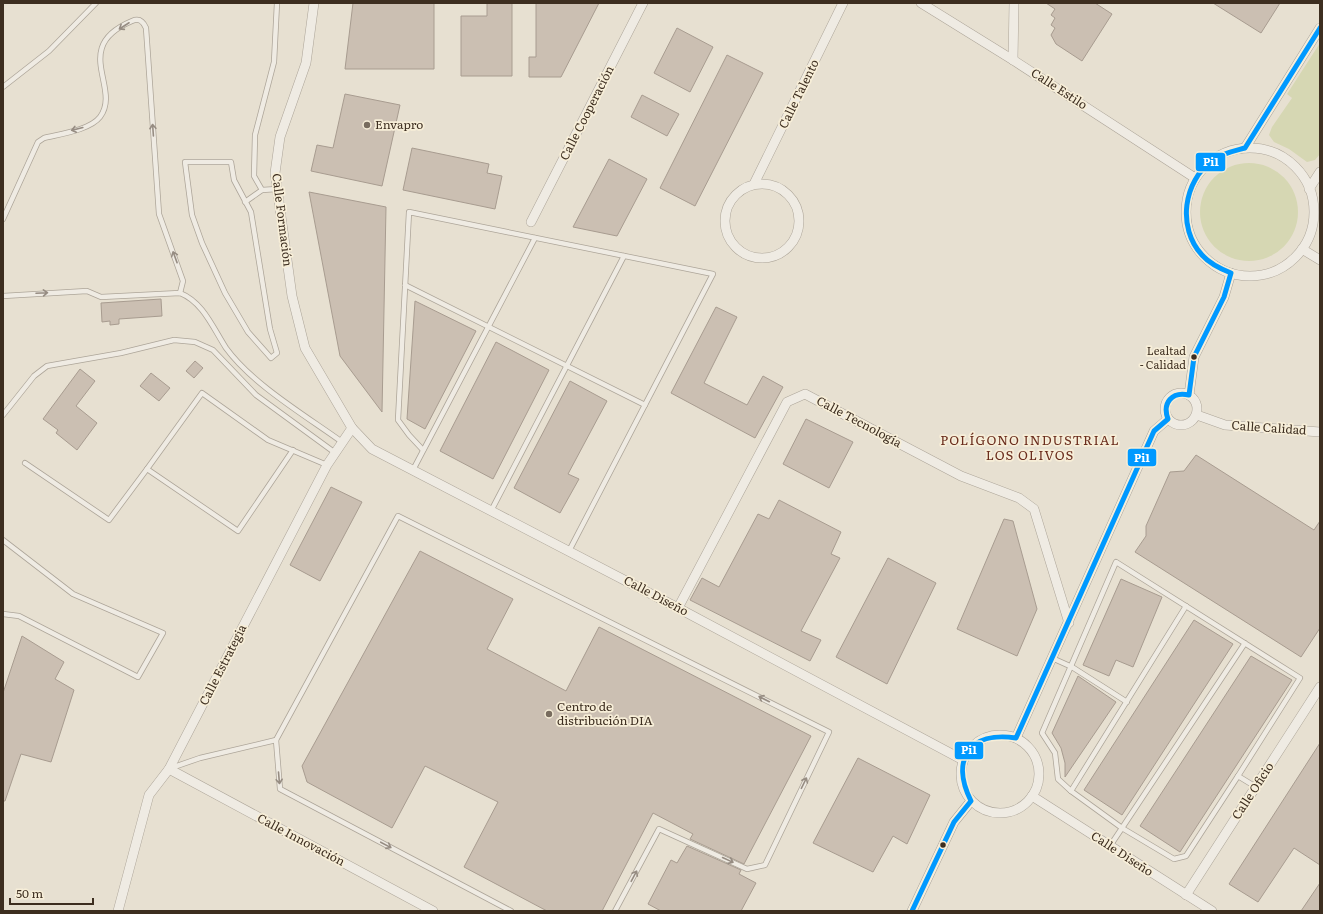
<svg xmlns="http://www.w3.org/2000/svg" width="1323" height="914" font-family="Literata,serif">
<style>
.green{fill:#d6d7b3}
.building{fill:#cbbfb2;stroke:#a89c90}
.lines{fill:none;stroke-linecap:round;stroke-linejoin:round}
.service-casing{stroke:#ada599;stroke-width:6}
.minor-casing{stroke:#ada599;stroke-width:10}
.service{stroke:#efebe3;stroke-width:4.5}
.minor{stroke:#efebe3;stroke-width:9}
.bus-1-casing{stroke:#f7eed8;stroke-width:8}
.bus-1{stroke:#09f;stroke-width:5}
.oneway{stroke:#968c82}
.poi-dot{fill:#786c5e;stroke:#f7eed8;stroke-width:1.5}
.bus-dot{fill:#3d2e20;stroke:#f7eed8;stroke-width:1.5}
.labels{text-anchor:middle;stroke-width:3.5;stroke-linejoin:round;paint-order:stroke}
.bus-label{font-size:11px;fill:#3d2e20;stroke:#f7eed8;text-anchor:end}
.street-label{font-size:12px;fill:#3d2e20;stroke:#f7eed8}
.poi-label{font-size:12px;fill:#3d2e20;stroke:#f7eed8;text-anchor:start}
.neighbourhood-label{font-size:13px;letter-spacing:1px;fill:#6b2e1e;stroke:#f7eed8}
.line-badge{stroke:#f7eed8;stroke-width:1.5}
.badge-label{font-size:11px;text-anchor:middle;font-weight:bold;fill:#fff}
</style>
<rect width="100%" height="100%" fill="#e7e0d1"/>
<g class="green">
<path d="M1320 43V154L1315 160 1307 162 1289 149 1274 142 1269 135 1272 127 1292 98 1287 94Z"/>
<circle cx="1249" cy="212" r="49"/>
</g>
<g class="building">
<path d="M353 3H434V69H345Z"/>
<path d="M487 3H512V76H461V16H487Z"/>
<path d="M536 3H599L561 77H529V57H536Z"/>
<path d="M1046 3H1095L1112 14 1082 61 1056 44 1051 35 1055 28 1051 25 1055 18 1051 15 1055 9Z"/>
<path d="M1213 3H1280L1261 33Z"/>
<path d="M677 28 713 47 690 92 654 73Z"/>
<path d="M727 55 763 73 695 206 660 188Z"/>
<path d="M345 94 400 105 382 186 311 171 317 145 333 148Z"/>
<path d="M642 95 679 114 667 136 631 117Z"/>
<path d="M412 148 489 164 487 173 502 176 495 209 403 190Z"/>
<path d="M609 159 647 179 617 236 573 227Z"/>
<path d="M309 192 386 207 382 412 340 356Z"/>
<path d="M161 299 162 316 119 319V324L110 325V321L102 322 101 303Z"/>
<path d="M415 301 476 331 425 429 407 419Z"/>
<path d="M716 307 737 317 704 383 747 405 763 376 783 387 755 438 671 393Z"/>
<path d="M496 342 549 370 493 479 440 451Z"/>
<path d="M195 361 203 368 194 378 186 371Z"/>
<path d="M80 369 95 381 76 406 97 423 77 450 56 433 58 430 43 419Z"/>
<path d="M151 373 170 388 159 401 140 386Z"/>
<path d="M570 381 607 401 568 474 579 479 560 513 514 488Z"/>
<path d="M806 419 853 442 829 488 783 464Z"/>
<path d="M1196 455 1314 530 1320 521V628L1301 657 1135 552 1146 536V526L1170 472 1184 471Z"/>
<path d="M331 487 362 502 320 581 290 565Z"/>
<path d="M779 500 841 532 831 554 840 558 801 631 821 640 810 661 690 600 702 578 719 587 758 514 769 519Z"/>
<path d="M1004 519 1013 521 1037 609 1017 656 957 629Z"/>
<path d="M420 551 513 599 487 649 566 691 599 627 811 736 744 864 690 839 693 834 653 813 602 911H547L464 867 498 802 425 766 392 828 307 782 302 766Z"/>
<path d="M888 558 936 583 887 684 836 657Z"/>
<path d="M1121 579 1162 597 1133 667 1116 660 1109 676 1083 665Z"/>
<path d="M1194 620 1233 644 1122 815 1084 790Z"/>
<path d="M22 636 64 662 55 679 74 690 51 762 21 754 5 801H3V693Z"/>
<path d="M1251 656 1292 680 1180 852 1140 826Z"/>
<path d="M1078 676 1116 702 1065 777V763L1061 748 1052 733Z"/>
<path d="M1320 743V865L1294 848 1258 902 1229 884Z"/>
<path d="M858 758 930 795 907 844 893 836 873 872 813 843Z"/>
<path d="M687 846 741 870 739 874 756 883 741 911H661L648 904 671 860 677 863Z"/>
<path d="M1320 883V911H1301Z"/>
</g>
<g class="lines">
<defs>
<g id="service">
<path d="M3 87 49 51 96 3"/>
<path d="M185 162H231L234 180 251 212 270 329 277 353 271 358 248 332 225 293 202 243 192 215Z"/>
<path d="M262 190 254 176 255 135 274 62 277 3"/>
<path d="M245 202 262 190 277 189"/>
<path d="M3 219 38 142 44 138C60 134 90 130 100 117 122 88 70 47 132 21 139 18 143 21 146 28L159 214 183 281 180 293"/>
<path d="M405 285 645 405"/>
<path d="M3 296 87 291 101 297 180 293C203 302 213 328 226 348 252 384 306 416 342 442"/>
<path d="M3 415 34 376 47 366 121 353 174 340 195 342 213 350 256 395 334 452"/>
<path d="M423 450 409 435 398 420 409 212 713 274 569 551"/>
<path d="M25 463 109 520 147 469 238 531 293 450"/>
<path d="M147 469 202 393 268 440 327 465"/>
<path d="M413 470 535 238"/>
<path d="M491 511 624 256"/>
<path d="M3 540 73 594 163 633 138 677 19 616 3 614"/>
<path d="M1052 658 1072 667 1127 702"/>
<path d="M171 768 200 758 276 740"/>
<path d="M1238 776 1300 678 1116 562 1042 733 1055 753 1058 779 1071 791 1122 828 1245 643"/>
<path d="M1071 791 1186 606"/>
<path d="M1110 846 1122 828 1174 859 1186 856 1238 776 1256 787"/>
<path d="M511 911 280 789 276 740 398 516 829 732 765 865 747 869 659 829 615 911"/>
</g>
<g id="minor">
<path d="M314 3 306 63 280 137 275 173 292 296 305 348 352 428 372 449 678 608 963 760"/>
<path d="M921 3 1013 60 1195 178"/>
<path d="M1013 60 1014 3"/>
<path d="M1245 148 1320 28"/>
<circle cx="1250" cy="212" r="64"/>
<path d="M754 184 843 3"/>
<circle cx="762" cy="221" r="37"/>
<path d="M1309 189 1320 172"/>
<path d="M531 222 643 3"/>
<path d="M1302 249 1320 260"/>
<circle cx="1181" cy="409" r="16"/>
<path d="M1189 395 1194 357 1224 297 1231 273"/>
<path d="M1197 415 1225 425 1320 432"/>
<path d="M678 608 787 402 805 394 961 476 1019 498 1034 509 1069 623"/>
<circle cx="1000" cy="774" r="39"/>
<path d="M1016 738 1154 431 1168 419"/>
<path d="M169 769 433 911"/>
<path d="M1032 796 1212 911"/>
<path d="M1186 895 1320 687"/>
<path d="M118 911 149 795 169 769 327 465 352 428"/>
<path d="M912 911 954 822 971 801"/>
</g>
</defs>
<use href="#service" class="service-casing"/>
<use href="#minor" class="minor-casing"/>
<use href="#service" class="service"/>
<use href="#minor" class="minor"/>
<defs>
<path id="bus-1" d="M912 911 954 822 971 801C950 759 970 731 1016 738L1154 431 1168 419C1162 403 1172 391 1189 395L1194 357 1224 297 1231 273C1221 269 1210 264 1202 255 1177 228 1183 181 1213 160 1223 153 1234 151 1245 148L1320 28"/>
</defs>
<use href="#bus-1" class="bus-1-casing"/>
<use href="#bus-1" class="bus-1"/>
</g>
<defs><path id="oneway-shaft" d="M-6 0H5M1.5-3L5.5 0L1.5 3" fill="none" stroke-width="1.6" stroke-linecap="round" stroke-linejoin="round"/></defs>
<g class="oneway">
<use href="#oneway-shaft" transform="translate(124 26) rotate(147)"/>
<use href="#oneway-shaft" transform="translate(77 129) rotate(166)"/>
<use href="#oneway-shaft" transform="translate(153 130) rotate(-94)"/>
<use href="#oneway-shaft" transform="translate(175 257) rotate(-110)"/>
<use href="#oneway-shaft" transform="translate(42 293) rotate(-3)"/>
<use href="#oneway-shaft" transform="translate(764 699) rotate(-153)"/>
<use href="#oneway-shaft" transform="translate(279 778) rotate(85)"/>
<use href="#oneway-shaft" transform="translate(804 783) rotate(-64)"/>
<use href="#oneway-shaft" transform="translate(386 845) rotate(28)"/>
<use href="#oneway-shaft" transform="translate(728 860) rotate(25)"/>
<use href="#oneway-shaft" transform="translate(634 876) rotate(-62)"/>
</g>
<g class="poi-dot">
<circle cx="367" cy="125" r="4"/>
<circle cx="549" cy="714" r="4"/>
</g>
<g class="bus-dot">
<circle cx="1194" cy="357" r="3.5"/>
<circle cx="943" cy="845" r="3.5"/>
</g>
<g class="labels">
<g class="bus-label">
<text x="1186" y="355">Lealtad<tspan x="1186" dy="14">- Calidad</tspan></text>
</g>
<g class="street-label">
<text transform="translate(1059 89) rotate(33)" y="4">Calle Estilo</text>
<text transform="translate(799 94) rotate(-64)" y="4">Calle Talento</text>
<text transform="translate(587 113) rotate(-63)" y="4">Calle Cooperación</text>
<text transform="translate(282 220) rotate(83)" y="4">Calle Formación</text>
<text transform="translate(859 422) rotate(28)" y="4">Calle Tecnología</text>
<text transform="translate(1269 428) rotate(4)" y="4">Calle Calidad</text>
<text transform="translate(656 596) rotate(28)" y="4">Calle Diseño</text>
<text transform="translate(223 665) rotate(-63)" y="4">Calle Estrategia</text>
<text transform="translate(1253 791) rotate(-57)" y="4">Calle Oficio</text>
<text transform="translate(301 840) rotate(28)" y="4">Calle Innovación</text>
<text transform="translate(1122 854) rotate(33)" y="4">Calle Diseño</text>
</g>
<g class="poi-label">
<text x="375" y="129">Envapro</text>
<text x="557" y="711">Centro de<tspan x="557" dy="14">distribución DIA</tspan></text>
</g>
<g class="neighbourhood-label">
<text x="1030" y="445">POLÍGONO INDUSTRIAL<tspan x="1030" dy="15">LOS OLIVOS</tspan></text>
</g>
</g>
<g class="line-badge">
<rect x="1195" y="152" width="31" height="20" rx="4" fill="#09f"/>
<rect x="1127" y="448" width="30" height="19" rx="4" fill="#09f"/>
<rect x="954" y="741" width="30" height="19" rx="4" fill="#09f"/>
</g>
<g class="badge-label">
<text x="1211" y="166">Pi1</text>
<text x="1142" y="462">Pi1</text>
<text x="969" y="754">Pi1</text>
</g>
<rect width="1323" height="914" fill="none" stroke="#3d2e20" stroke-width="8"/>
<path d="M10 898v6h83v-6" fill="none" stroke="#3d2e20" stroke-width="2"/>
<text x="16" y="898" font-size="12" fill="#3d2e20" stroke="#f7eed8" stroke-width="3" paint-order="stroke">50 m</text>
</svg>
